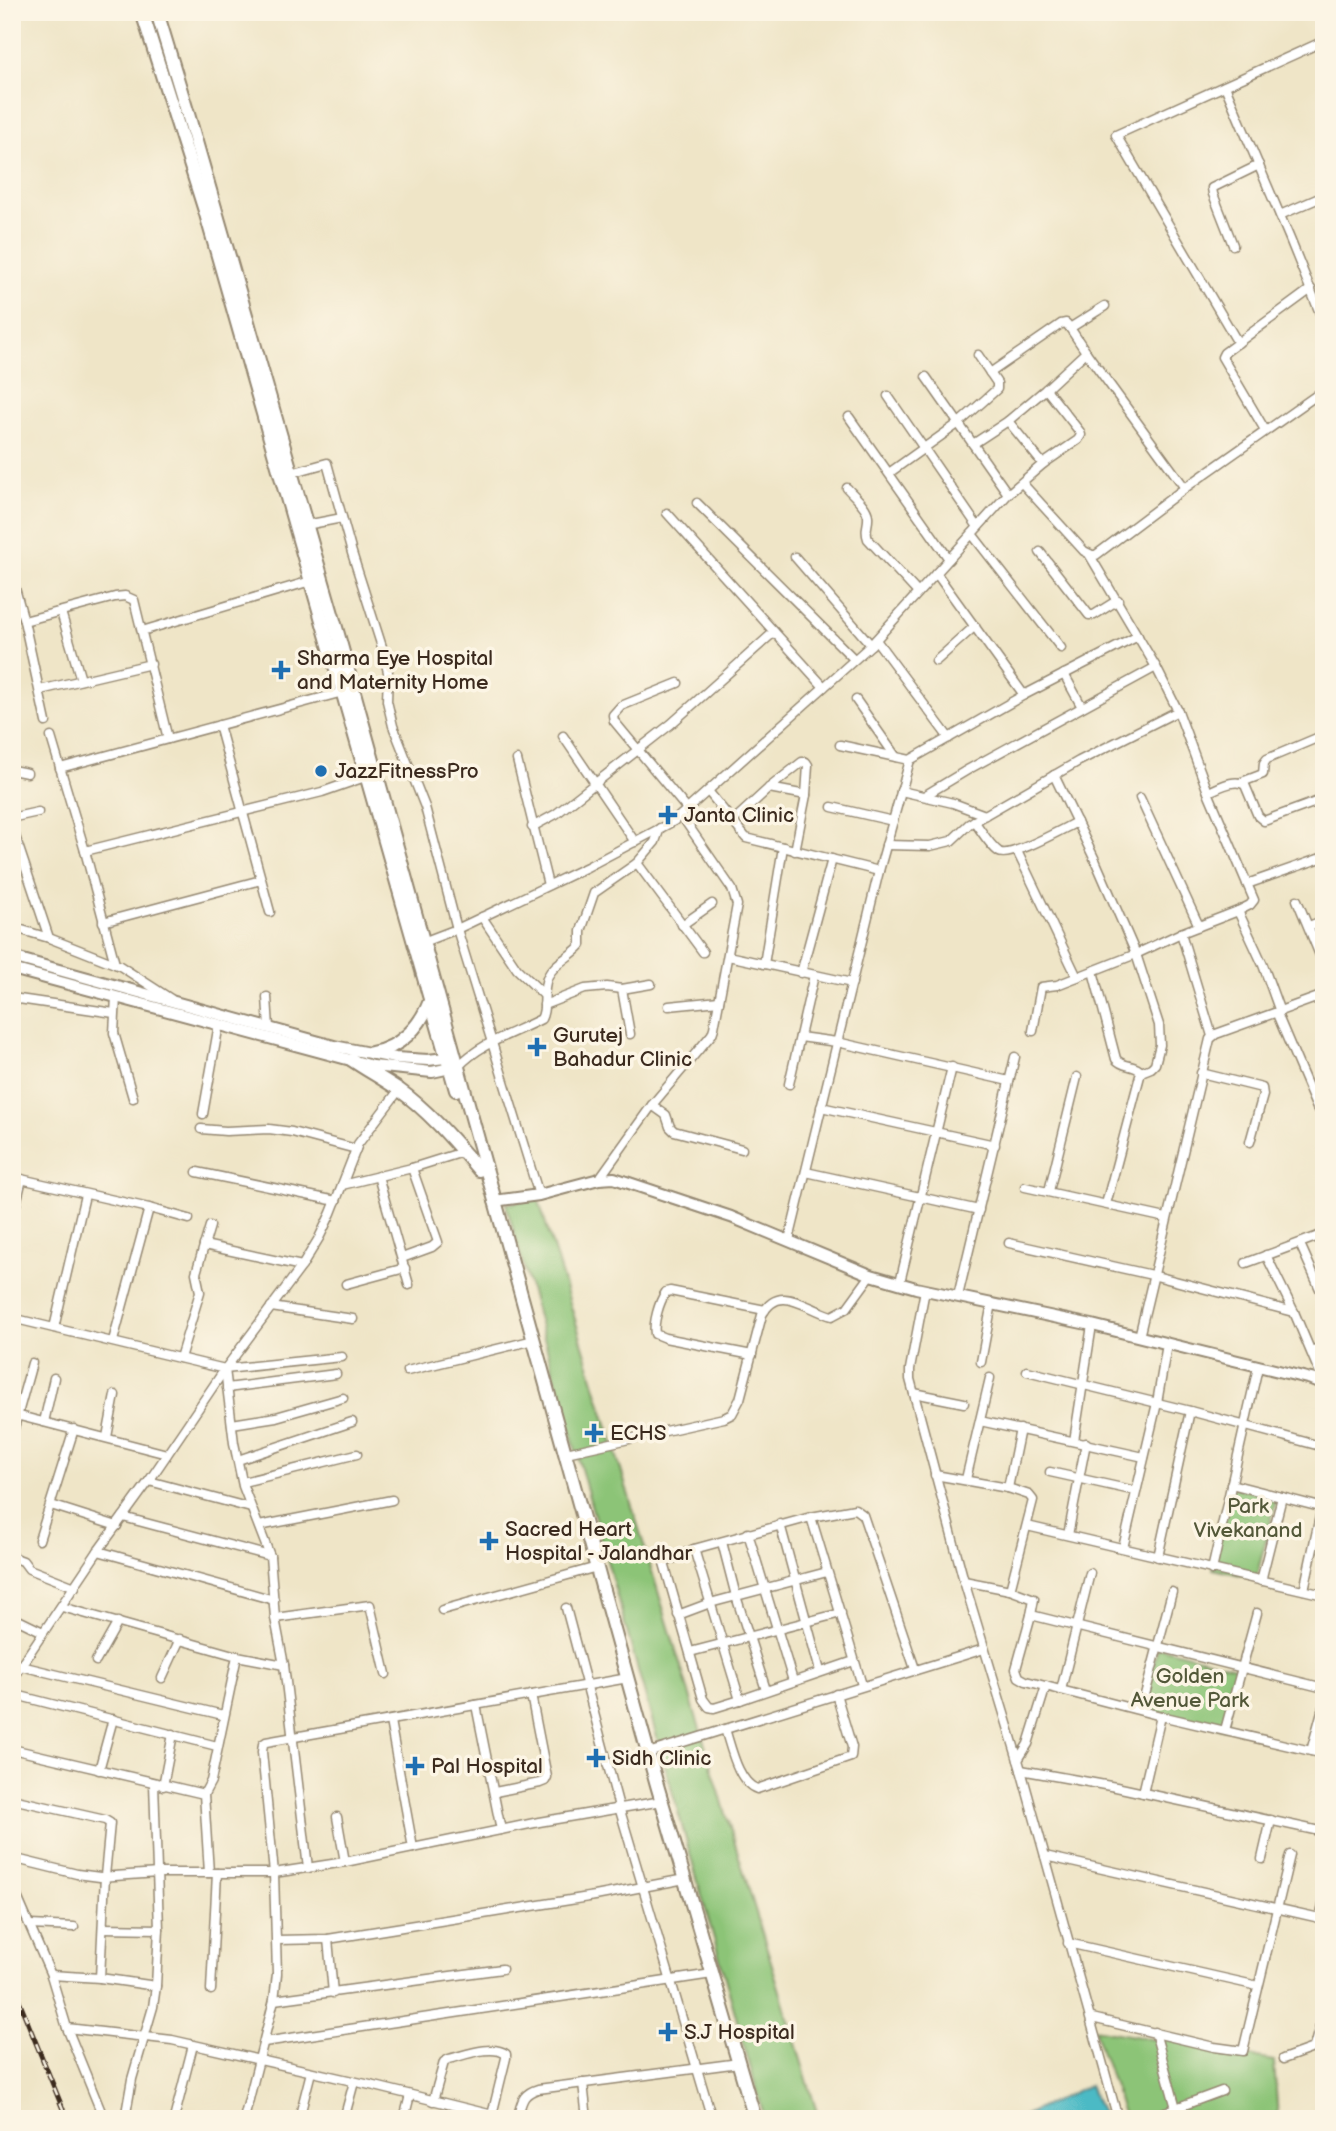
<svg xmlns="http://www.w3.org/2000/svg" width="1336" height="2131" font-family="'Balsamiq Sans',sans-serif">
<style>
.green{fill:#8cc477;stroke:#64774a;stroke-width:2}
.water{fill:#4cbac5;stroke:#447272;stroke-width:2}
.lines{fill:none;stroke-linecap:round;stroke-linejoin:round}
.street-casing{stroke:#958872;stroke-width:11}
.secondary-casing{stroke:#958872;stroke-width:14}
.primary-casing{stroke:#958872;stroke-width:16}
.street{stroke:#fff;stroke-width:8}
.secondary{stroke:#fff;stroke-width:10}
.primary{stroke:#fff;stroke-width:12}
.rail-casing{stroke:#3b2a1e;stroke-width:5}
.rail{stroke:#fcf5e5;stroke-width:2.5;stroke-dasharray:8;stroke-linecap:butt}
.poi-dot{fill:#1f6fb2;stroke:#fcf5e5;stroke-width:2.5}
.labels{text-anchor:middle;stroke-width:7;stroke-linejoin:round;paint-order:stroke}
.poi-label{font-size:21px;fill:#3b2a1e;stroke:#fcf5e5;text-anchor:start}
.park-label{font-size:21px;fill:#535839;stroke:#fcf5e5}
</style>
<rect width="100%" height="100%" fill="#fcf5e5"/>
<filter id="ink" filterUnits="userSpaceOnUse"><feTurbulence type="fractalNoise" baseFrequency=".0143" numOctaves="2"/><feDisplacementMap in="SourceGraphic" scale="14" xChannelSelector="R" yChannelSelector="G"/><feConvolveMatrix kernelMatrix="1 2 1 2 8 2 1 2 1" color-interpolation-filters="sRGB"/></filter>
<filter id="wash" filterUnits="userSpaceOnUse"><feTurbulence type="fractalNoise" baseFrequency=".00686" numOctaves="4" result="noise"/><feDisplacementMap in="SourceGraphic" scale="28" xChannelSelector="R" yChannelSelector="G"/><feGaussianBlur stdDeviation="1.57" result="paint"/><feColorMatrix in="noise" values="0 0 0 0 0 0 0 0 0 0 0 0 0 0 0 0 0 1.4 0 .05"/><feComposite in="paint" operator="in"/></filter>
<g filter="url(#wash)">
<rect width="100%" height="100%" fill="#efe5c7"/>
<g class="green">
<path d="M538 1198 819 2119H765L506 1204Z"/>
<path d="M1231 1486 1277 1498 1256 1578 1213 1569Z"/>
<path d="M1158 1647 1238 1668 1225 1729 1142 1709Z"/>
<path d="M1094 2029 1157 2040V2036L1213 2050 1274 2061 1278 2119H1125Z"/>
</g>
<path class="water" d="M1089 2085 1105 2119H1017Z"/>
</g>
<g filter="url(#ink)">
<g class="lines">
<defs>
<g id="street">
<path d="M1225 86 1290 239 1324 323"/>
<path d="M1280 215 1324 196"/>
<path d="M1233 245 1213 194 1212 188 1259 165"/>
<path d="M1105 306 1070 328 1086 352 1185 488"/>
<path d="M1238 343 1116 135 1324 41"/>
<path d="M990 373 1061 324 1066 323 1070 328"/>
<path d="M926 377 1008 494"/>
<path d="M888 396 978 527"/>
<path d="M849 417 949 559"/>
<path d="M1265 430 1222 357 1224 353 1311 289"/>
<path d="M973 444 1008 421"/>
<path d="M1043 464 1008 421 1046 389 1086 352"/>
<path d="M291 473 327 463 352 553 382 647 388 672 387 701 393 726 425 807 457 929 539 1195"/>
<path d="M889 473 959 423 997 389V383L978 355"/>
<path d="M1022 483 1084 551 1092 555H1096L1185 488 1324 390"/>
<path d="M847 488C854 496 867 506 868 516 869 525 864 529 868 539L918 593"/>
<path d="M697 503 854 659"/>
<path d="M667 513 824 687"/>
<path d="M306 525 342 518"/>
<path d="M972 534 1061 648"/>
<path d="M1040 552 1089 615H1094L1118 600"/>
<path d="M795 557 871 645"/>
<path d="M936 573 1024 695"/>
<path d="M13 581 24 621 46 722"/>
<path d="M61 612 81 680"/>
<path d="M24 621 115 597 125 596 134 600 168 739"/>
<path d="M142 631 314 580"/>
<path d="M876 640 949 738"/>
<path d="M936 661 975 626"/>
<path d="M1064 674 1082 707"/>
<path d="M678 683 621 706 613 715 614 721 687 809"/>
<path d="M40 690 151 664"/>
<path d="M856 700 896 757"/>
<path d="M219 725 270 912"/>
<path d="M563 736 635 842"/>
<path d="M51 737 85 851 115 964"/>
<path d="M840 745 910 760 1024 695 1138 636"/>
<path d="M517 760 548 885"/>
<path d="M60 768 343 692"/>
<path d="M12 770 27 773"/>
<path d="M1054 775 1095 860 1136 954 1159 1025 1160 1045 1155 1064 1151 1068 1141 1072"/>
<path d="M1242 782 1263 774 1264 763 1267 759 1324 735"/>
<path d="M769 788 806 795"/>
<path d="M708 791 746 838 879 871"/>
<path d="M901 791 953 803 985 815"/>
<path d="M1208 792C1219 788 1234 778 1245 785L1258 816 1264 821 1324 799"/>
<path d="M924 796 969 769 1156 667"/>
<path d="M1140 798 1199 926"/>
<path d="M832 807 893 821"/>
<path d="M974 821C981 830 989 845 999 852 1010 859 1064 828 1077 822"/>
<path d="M12 822 15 817 38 812"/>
<path d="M732 822 769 788 802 762H806L808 765 806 795 795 851"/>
<path d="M12 827 49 938"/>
<path d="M532 827 556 814 671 724 774 632"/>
<path d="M886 845 930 846 951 841 969 824 985 815 1079 761 1178 711"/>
<path d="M85 851 322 792 365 777"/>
<path d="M1017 851 1077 977"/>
<path d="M637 863 703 952"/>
<path d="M1247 884 1324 857"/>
<path d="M1297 900 1324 965"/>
<path d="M1238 911 1263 965 1280 1012"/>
<path d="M482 917 517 969 543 994"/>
<path d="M103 922 261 880"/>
<path d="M682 925 712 904"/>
<path d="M1309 926 1324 920"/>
<path d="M12 927 49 938 120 966 171 999"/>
<path d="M1181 933 1212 1036"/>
<path d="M423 942 457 929 587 867 674 821 871 645 1008 494 1043 464 1078 440 1081 435 1080 432 1046 389"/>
<path d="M728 956 852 983"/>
<path d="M764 964 783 847"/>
<path d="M1093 971 1116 1059C1123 1068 1135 1064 1141 1072L1106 1204"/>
<path d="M801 973 832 859"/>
<path d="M622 989 630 1034"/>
<path d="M116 997 114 1033 133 1098"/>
<path d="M267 997 269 1028"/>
<path d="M12 998 114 1013"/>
<path d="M544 1005 585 989 607 987 622 989 651 984"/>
<path d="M669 1006 719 1001"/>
<path d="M1277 1014 1317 1108"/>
<path d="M1033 1031 1041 987 1057 985 1136 954 1181 933 1238 911 1250 905 1254 900 1208 792 1178 711 1156 667 1089 554"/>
<path d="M800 1037 837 1042 1009 1081"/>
<path d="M458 1067C480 1043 512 1034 541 1019 548 1006 541 990 548 976 554 963 572 956 581 945V931L594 893 637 863 655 842 660 828"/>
<path d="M1201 1073 1262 1088 1263 1095 1250 1142"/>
<path d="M789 1084 814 975"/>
<path d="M652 1105 666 1115 670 1127 674 1131 742 1149"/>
<path d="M821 1107 995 1145"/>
<path d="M203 1114 219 1024"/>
<path d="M201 1129 226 1131 269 1129 292 1132 356 1149"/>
<path d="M197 1172 336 1201"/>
<path d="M806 1172 979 1210"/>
<path d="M378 1176 409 1285"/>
<path d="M12 1177 149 1208 189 1219"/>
<path d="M599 1179 652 1105 712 1034 714 1028 737 905 732 889 681 815"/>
<path d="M342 1185 412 1168 463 1152"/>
<path d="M1025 1187 1166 1218"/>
<path d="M1049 1191 1077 1077"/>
<path d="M12 1220 22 1179"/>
<path d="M789 1240 879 871 910 760"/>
<path d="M1009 1243 1152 1275 1294 1312"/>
<path d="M1300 1244 1324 1298"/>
<path d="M204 1245 302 1266"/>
<path d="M1266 1255 1294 1312 1324 1383"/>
<path d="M402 1258 432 1247 438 1242 412 1168"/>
<path d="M1246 1263 1324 1234"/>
<path d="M900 1282 952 1067"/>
<path d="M346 1284 405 1268"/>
<path d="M925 1290 910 1369V1379L964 1581 1021 1770 1118 2119"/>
<path d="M958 1296 1015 1057"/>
<path d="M271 1307 353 1319"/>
<path d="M12 1318 225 1369 234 1443 243 1486 270 1556 275 1618 284 1665 308 1868"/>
<path d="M54 1328 85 1195"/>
<path d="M1139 1337 1210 1039 1216 1034 1324 995"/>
<path d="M113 1341 149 1208"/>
<path d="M1311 1351 1324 1346"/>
<path d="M752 1355 665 1338 655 1334C653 1323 659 1302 666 1292L670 1291 765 1310"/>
<path d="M180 1358 200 1292 196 1273 210 1226"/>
<path d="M981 1362 992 1303"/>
<path d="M225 1369 342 1357"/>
<path d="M407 1371 534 1340"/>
<path d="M1027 1371 1190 1411 1324 1447"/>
<path d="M227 1388 336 1374"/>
<path d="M914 1393 964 1403"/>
<path d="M12 1414 167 1454"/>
<path d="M980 1421 1144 1457"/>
<path d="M44 1422 54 1378"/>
<path d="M232 1424 276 1417 343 1398"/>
<path d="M12 1435 32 1363"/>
<path d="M107 1437 115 1395"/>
<path d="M1074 1441 1092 1325"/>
<path d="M566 1453 724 1418 732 1414 740 1399 762 1315C779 1282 806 1309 832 1316L847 1308 871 1275"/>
<path d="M238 1460 352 1422"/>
<path d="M1050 1472 1136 1491"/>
<path d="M935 1475 1008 1488 1020 1429"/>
<path d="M966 1479 990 1378"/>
<path d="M149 1481 251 1508"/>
<path d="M243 1482 357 1454"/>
<path d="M1231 1484 1324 1508"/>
<path d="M1008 1488 1029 1495 1033 1500 1010 1590"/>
<path d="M51 1505 117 1526"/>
<path d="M123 1517 270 1556"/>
<path d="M811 1517 855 1509 863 1515 915 1669"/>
<path d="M780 1524 820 1671"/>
<path d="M259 1526 392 1500"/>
<path d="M1027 1526 1324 1595"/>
<path d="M748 1533 793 1681"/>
<path d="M1068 1535 1086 1443"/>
<path d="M39 1540 74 1429"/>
<path d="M722 1542 736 1596 766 1690"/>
<path d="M1123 1548 1157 1403 1167 1344"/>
<path d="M694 1549 740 1700 854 1661"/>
<path d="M98 1551 274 1600"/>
<path d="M12 1557 23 1561 29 1569 75 1587"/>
<path d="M1158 1557 1190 1411"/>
<path d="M1212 1570 1258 1367"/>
<path d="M964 1581 1010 1590 1034 1599 1031 1615 1016 1669 1019 1677 1026 1681 1161 1716 1324 1754"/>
<path d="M1261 1581 1282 1497"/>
<path d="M1304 1590 1322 1507"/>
<path d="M62 1607 237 1656 211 1781 204 1794"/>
<path d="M566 1608 619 1807 712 2119"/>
<path d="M442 1610 597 1567"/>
<path d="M678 1615 710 1603 827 1572"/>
<path d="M1031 1615 1324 1688"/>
<path d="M12 1617 43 1632"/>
<path d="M275 1618 370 1605 386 1674"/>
<path d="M690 1652 841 1613"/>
<path d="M237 1656 284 1665"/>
<path d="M96 1661 118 1622"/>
<path d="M12 1662 21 1666 223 1715"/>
<path d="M162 1678 180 1639"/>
<path d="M12 1679 98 1551 149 1481 225 1369 302 1266 319 1238 331 1213 358 1144 399 1090"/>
<path d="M1061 1690 1090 1573"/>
<path d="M12 1694 217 1746"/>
<path d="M740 1700 714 1708 709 1707 703 1699 664 1563 694 1549 811 1517 862 1685"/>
<path d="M476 1705 501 1830"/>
<path d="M1141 1710 1172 1592"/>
<path d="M390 1721 413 1848"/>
<path d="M725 1729C731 1747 738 1783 757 1789L851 1757 852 1747 836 1694"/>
<path d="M1225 1730 1257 1613"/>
<path d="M12 1749 204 1794 209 1873"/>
<path d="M1311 1751 1324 1704"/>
<path d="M648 1753 984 1649"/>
<path d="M1018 1760 1028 1744 1046 1686"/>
<path d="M99 1770 113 1719"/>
<path d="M1021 1770 1116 1787 1324 1832"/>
<path d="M163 1786 173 1734"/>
<path d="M495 1792 540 1783 545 1781 547 1777 531 1695"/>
<path d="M1143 1793 1161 1716"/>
<path d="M12 1799 105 1820 110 1823 105 1876 100 1978"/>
<path d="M337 1817 345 1862"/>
<path d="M1045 1856 1324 1919"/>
<path d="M12 1858 77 1874 100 1877 158 1873H274L345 1862 539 1822 662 1801"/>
<path d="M1262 1859 1271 1820"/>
<path d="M12 1885 51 1975 67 2028 172 2040 379 2087 509 2119"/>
<path d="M1320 1918 1324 1900"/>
<path d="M30 1925 74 1927"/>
<path d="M103 1928 159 1929"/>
<path d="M328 1939 333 1993"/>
<path d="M277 1940 328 1939 595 1896 685 1879"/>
<path d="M1068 1943 1258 1986"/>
<path d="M51 1975 100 1978 156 1986"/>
<path d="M211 1990 217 1873"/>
<path d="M274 2000 502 1969"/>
<path d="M1092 2018 1214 2047 1243 2051 1290 1855"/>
<path d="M67 2028 104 2119"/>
<path d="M1155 2032 1176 2108"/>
<path d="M264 2042 712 1974"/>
<path d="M1314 2047 1324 2011"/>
<path d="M1283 2059 1324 2044"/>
<path d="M583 2083 587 2119"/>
<path d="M433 2101 444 2062 449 2059C465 2055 492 2044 506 2054V2058L492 2115"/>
<path d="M103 2115 119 2119"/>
<path d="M125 2119 132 2079 153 2007 156 1986 159 1929 154 1783"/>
<path d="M174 2119 193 2045"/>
<path d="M244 2119 274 2000 277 1974 274 1873 262 1752 263 1744 266 1742 628 1678"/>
<path d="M299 2119 311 2072"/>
<path d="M344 2119 354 2082"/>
<path d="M404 2119 410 2095"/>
<path d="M517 2119C522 2103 521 2094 538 2089L739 2063"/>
<path d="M1146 2119 1222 2091"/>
</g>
<g id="secondary">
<path d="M12 957 334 1046 395 1058 428 1060 454 1057"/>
<path d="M12 969 373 1066 432 1072 455 1067"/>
<path d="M494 1201 539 1195 599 1179 614 1178 731 1217 871 1275 916 1288 1092 1325 1311 1379 1324 1384"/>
</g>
<g id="primary">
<path d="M142 12 206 214 456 1090"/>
<path d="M157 12 188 114 339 638 657 1785 755 2119"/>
<path d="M372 1053C400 1048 420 1027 430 1001"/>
<path d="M352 1060C367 1070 383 1079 398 1089 429 1111 454 1141 479 1170"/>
</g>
</defs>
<use href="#street" class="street-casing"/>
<use href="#secondary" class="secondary-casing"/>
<use href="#primary" class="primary-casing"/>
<use href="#street" class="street"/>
<use href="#secondary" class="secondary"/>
<use href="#primary" class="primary"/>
<defs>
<path id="rail" d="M12 1984 67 2119"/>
</defs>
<use href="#rail" class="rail-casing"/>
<use href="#rail" class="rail"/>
</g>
</g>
<g class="poi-dot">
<path d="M277.5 659.5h7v7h7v7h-7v7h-7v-7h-7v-7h7z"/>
<circle cx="321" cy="771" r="7"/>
<path d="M664.5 804.5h7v7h7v7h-7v7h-7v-7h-7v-7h7z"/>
<path d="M533.5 1036.5h7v7h7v7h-7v7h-7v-7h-7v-7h7z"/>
<path d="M590.5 1422.5h7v7h7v7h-7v7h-7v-7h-7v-7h7z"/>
<path d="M485.5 1530.5h7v7h7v7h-7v7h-7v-7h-7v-7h7z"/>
<path d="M592.5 1747.5h7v7h7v7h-7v7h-7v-7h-7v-7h7z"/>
<path d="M411.5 1755.5h7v7h7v7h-7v7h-7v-7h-7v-7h7z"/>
<path d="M664.5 2021.5h7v7h7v7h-7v7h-7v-7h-7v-7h7z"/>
</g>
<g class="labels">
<g class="poi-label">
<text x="297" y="665">Sharma Eye Hospital<tspan x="297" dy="24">and Maternity Home</tspan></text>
<text x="335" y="778">JazzFitnessPro</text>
<text x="684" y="822">Janta Clinic</text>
<text x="553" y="1042">Gurutej<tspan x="553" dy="24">Bahadur Clinic</tspan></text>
<text x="610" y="1440">ECHS</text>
<text x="505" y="1536">Sacred Heart<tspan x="505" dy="24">Hospital - Jalandhar</tspan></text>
<text x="612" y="1765">Sidh Clinic</text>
<text x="431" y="1773">Pal Hospital</text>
<text x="684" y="2039">S.J Hospital</text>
</g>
<g class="park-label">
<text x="1248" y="1513">Park<tspan x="1248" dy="24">Vivekanand</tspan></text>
<text x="1190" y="1683">Golden<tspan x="1190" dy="24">Avenue Park</tspan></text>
</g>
</g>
<rect width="1336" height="2131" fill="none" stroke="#fcf5e5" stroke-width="42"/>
</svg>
